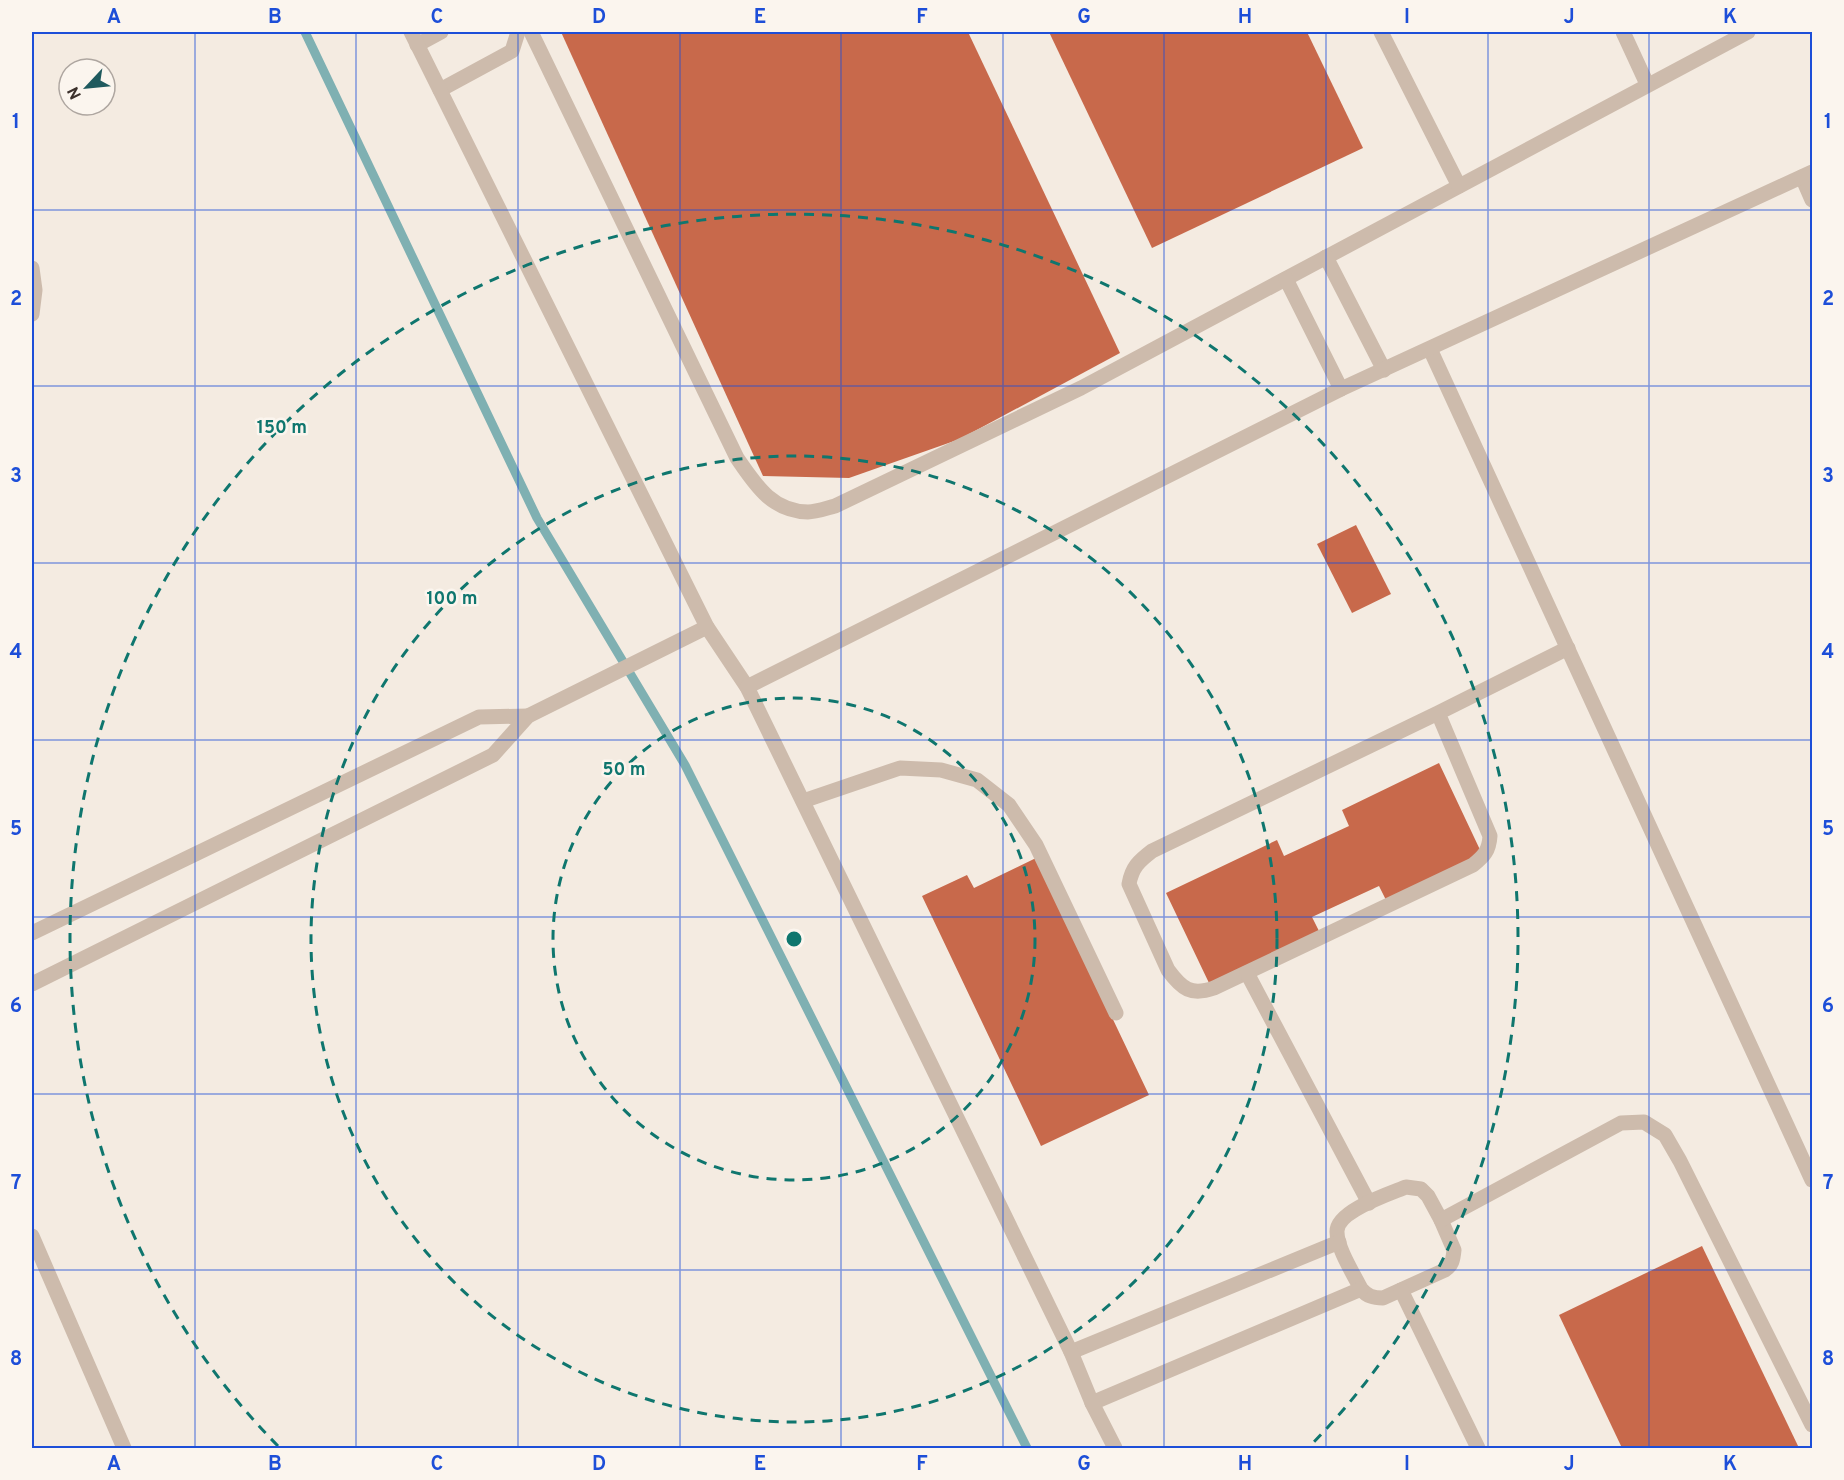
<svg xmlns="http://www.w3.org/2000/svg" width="1844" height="1480" font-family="Overpass,sans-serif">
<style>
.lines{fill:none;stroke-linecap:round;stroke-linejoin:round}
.stream{stroke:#7fb0b2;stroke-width:9}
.building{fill:#c8694b}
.lane{stroke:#cdbbac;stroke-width:15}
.street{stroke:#cdbbac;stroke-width:15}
.grid{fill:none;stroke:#1d4ed8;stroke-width:1.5;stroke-opacity:0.55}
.ring{fill:none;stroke:#0f766e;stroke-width:3;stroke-dasharray:10 8}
.centre{fill:#0f766e;stroke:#fbf5ee;stroke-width:3}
.ring-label{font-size:18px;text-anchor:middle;font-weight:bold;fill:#0f766e;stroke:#fbf5ee;stroke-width:5;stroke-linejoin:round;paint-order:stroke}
.neatline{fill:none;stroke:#1d4ed8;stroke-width:2}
.grid-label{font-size:20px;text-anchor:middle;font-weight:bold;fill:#1d4ed8}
</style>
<rect width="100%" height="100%" fill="#f4ebe1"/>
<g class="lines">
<path class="stream" d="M305 32 537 518 685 765 1027 1448"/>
</g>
<g class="building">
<path d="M561 32H968L1120 353 960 439 849 478 763 476Z"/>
<path d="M1049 32H1307L1363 148 1152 248Z"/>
<path d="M1356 525 1391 594 1352 613 1317 544Z"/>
<path d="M1439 763 1482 854 1386 900 1379 886 1312 917 1319 931 1209 983 1166 893 1277 840 1284 856 1349 826 1342 810Z"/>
<path d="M1036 858 1149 1095 1041 1146 922 896 967 875 974 888Z"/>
<path d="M1702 1246 1799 1448H1622L1559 1315Z"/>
</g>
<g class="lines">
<g class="lane">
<path d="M531 32 737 458C755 484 771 511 808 512 816 512 827 508 835 506L1081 388 1748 32"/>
<path d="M1381 32 1459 186"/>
<path d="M1623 32 1647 84"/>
<path d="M417 45 441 32"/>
<path d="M440 90 512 51 518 32"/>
<path d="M1802 177 1812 200"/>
<path d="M1326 257 1384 370"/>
<path d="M32 268 35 290 32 314"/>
<path d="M1286 279 1341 389"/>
<path d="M1438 713 1490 836C1489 851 1484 856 1473 865L1214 988C1191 996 1182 989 1168 970L1129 884C1132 867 1139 861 1152 851L1438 713 1568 648"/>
<path d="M803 801 900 768 941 770 977 780 1009 805 1036 845 1116 1013"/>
<path d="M32 933 479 717 528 716"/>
<path d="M1247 973 1369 1203"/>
<path d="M32 984 493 755 528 716 707 627"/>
<path d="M1406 1187 1421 1189 1428 1196 1441 1220 1454 1250C1453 1260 1452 1265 1445 1270L1383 1298C1373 1298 1367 1296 1361 1289 1353 1273 1337 1248 1337 1232 1336 1211 1389 1194 1406 1187Z"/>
<path d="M1441 1220 1621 1123 1644 1122 1665 1135 1680 1161 1812 1425"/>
<path d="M32 1236 124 1448"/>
<path d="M1401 1290 1478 1448"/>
<path d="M1071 1352 1339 1242"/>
<path d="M1092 1403 1361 1289"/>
</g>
<g class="street">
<path d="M411 32 707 627 747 687 1071 1352 1092 1403 1115 1448"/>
<path d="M1430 349 1812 1180"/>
<path d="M747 687 1341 389 1812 172"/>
</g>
</g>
<path class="grid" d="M195 32V1448M356 32V1448M518 32V1448M680 32V1448M841 32V1448M1003 32V1448M1164 32V1448M1326 32V1448M1488 32V1448M1649 32V1448M32 210H1812M32 386H1812M32 563H1812M32 740H1812M32 917H1812M32 1094H1812M32 1270H1812"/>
<g class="ring">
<circle cx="794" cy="939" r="241"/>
<circle cx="794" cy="939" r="483"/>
<path d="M278 1446A724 724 0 1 1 1310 1446"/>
</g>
<circle cx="794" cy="939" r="9" class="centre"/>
<g class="ring-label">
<text x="282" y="433">150 m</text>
<text x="452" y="604">100 m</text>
<text x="624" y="775">50 m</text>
</g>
<rect width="1844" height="1480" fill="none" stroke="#fbf5ee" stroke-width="66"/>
<g transform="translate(87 87) rotate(244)"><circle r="28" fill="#fbf5ee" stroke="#aea6a0" stroke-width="1.5"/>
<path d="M0-4.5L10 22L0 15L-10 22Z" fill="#1f5a5e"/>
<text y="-9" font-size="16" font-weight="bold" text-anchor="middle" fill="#3b302b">N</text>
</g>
<rect x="33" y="33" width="1778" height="1414" class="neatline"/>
<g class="grid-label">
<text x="114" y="23">A</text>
<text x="275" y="23">B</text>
<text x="437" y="23">C</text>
<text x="599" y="23">D</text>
<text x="760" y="23">E</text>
<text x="922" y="23">F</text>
<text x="1084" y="23">G</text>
<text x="1245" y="23">H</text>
<text x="1407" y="23">I</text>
<text x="1569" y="23">J</text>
<text x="1730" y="23">K</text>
<text x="16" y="128">1</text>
<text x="1828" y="128">1</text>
<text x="16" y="305">2</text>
<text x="1828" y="305">2</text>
<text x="16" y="482">3</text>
<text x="1828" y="482">3</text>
<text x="16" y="658">4</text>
<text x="1828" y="658">4</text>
<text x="16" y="835">5</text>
<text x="1828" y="835">5</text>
<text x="16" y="1012">6</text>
<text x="1828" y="1012">6</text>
<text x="16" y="1189">7</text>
<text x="1828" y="1189">7</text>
<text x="16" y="1365">8</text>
<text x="1828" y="1365">8</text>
<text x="114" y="1470">A</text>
<text x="275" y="1470">B</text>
<text x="437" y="1470">C</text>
<text x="599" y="1470">D</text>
<text x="760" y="1470">E</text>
<text x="922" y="1470">F</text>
<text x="1084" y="1470">G</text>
<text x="1245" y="1470">H</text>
<text x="1407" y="1470">I</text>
<text x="1569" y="1470">J</text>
<text x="1730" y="1470">K</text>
</g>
</svg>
